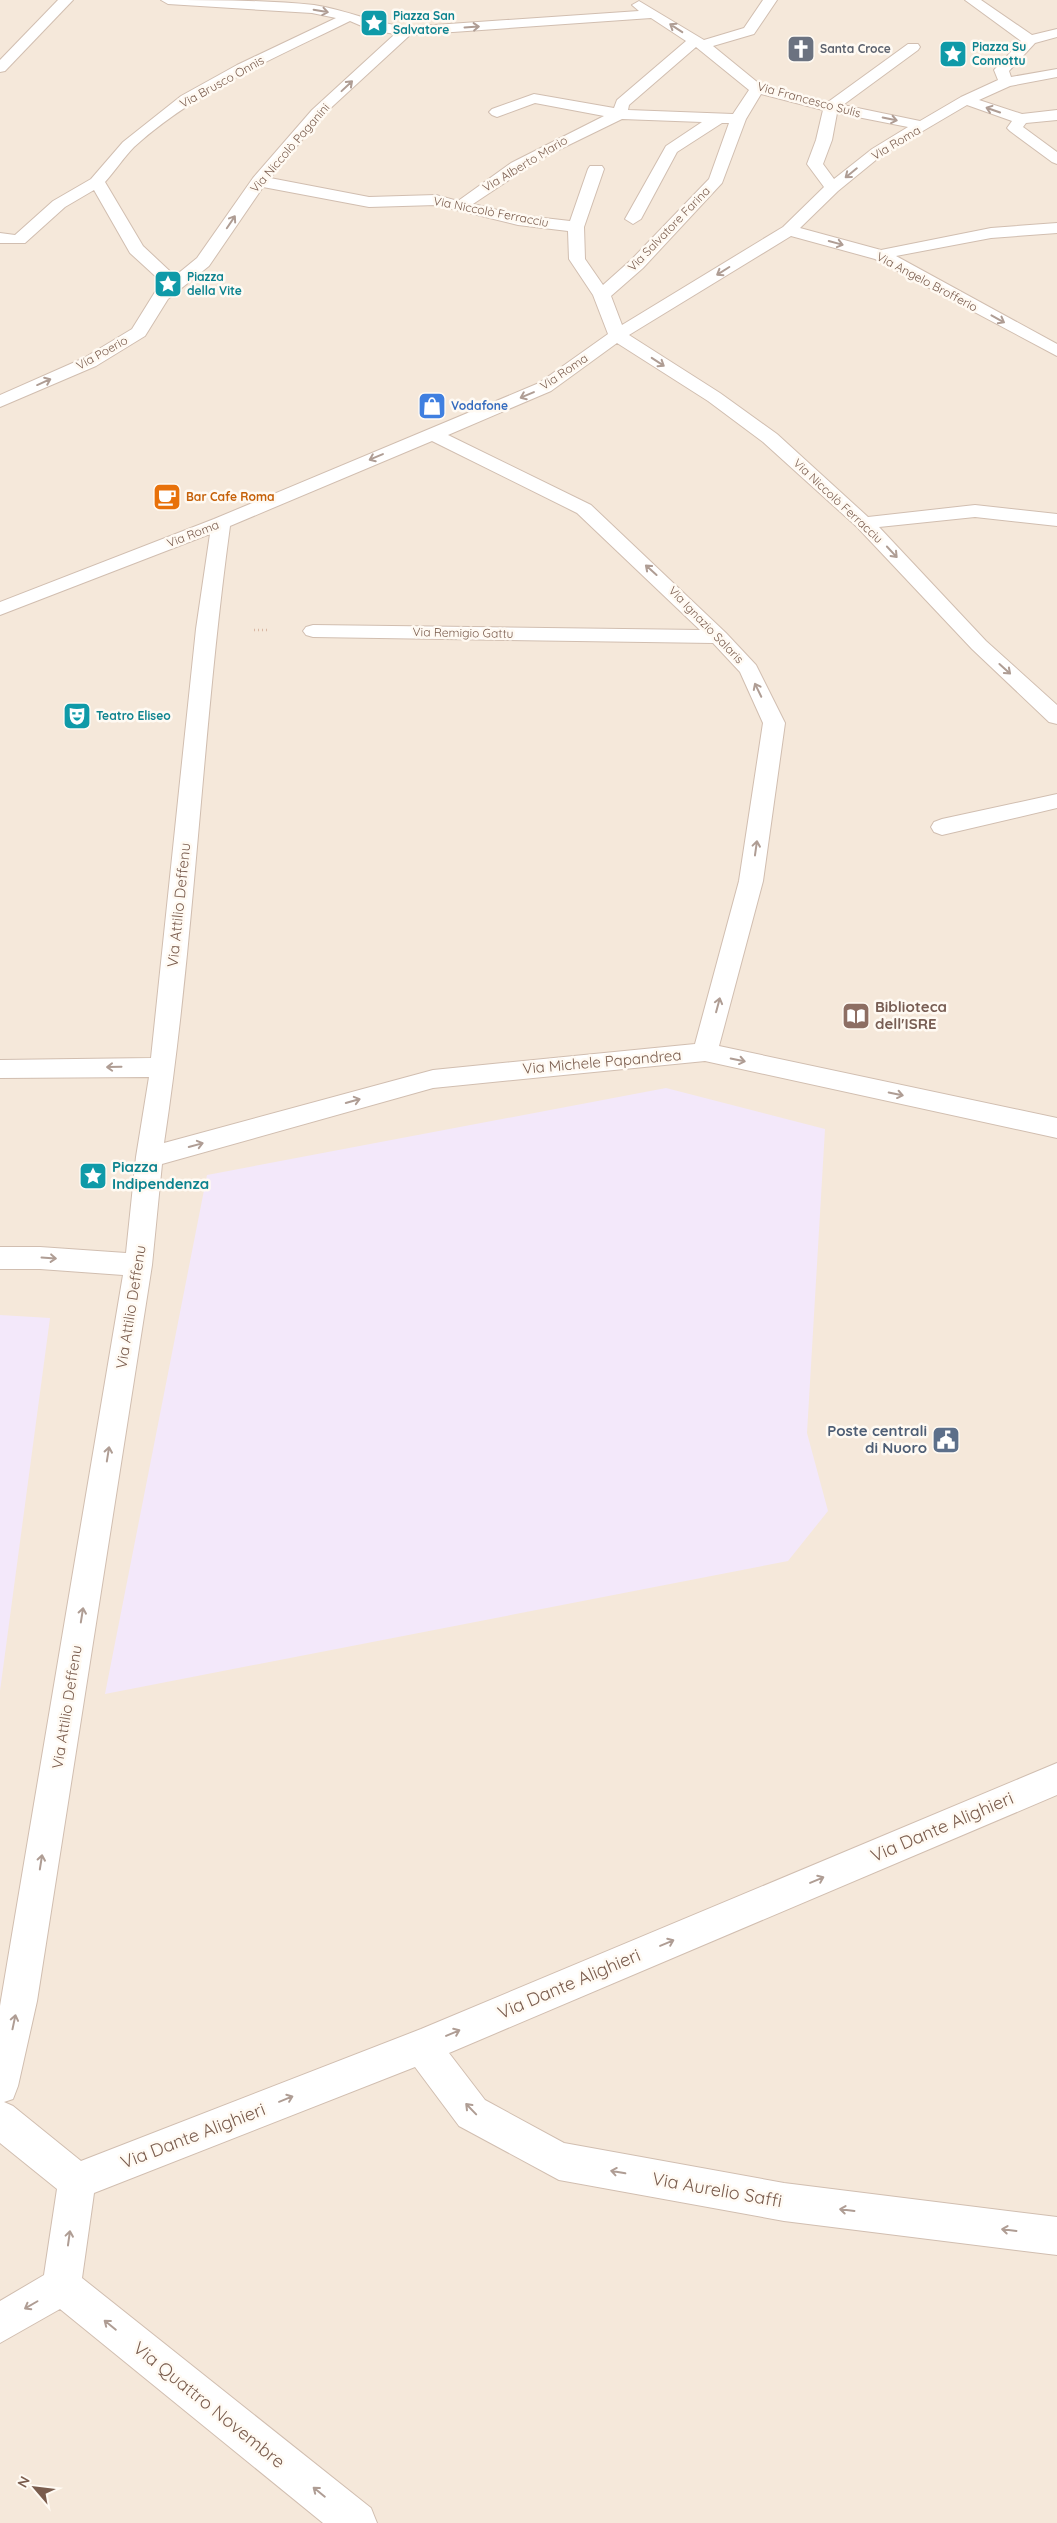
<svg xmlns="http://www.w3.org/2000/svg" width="1057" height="2523" font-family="Quicksand,sans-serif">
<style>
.residential{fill:#f5e8da}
.education{fill:#f3e8fa}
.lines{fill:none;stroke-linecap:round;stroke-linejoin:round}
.minor-casing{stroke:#d1beb0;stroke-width:2}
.path{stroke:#d9b8a5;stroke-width:2.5;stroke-dasharray:1 3;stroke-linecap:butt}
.minor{fill:#fff;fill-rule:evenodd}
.oneway{stroke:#af9d94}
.labels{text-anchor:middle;stroke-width:5;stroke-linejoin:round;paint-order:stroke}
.far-culture-label{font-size:12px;font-weight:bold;fill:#0d838f;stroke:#fffaf3;text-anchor:start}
.far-worship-label{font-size:12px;font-weight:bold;fill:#5b616d;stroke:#fffaf3;text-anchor:start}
.far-street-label{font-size:12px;fill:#7a5c4d;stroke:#fffaf3}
.far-shop-label{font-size:12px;font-weight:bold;fill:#366cbe;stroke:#fffaf3;text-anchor:start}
.far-food-label{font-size:12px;font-weight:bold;fill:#c56008;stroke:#fffaf3;text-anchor:start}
.street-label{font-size:15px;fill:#7a5c4d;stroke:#fffaf3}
.education-label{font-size:15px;font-weight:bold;fill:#785e54;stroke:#fffaf3;text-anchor:start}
.culture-label{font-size:15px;font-weight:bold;fill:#0d838f;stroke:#fffaf3;text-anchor:start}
.service-label{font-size:15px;font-weight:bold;fill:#4e5e75;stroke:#fffaf3;text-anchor:end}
.near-street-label{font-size:18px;fill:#7a5c4d;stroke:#fffaf3}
</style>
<rect width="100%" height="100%" fill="#fdf6ec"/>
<rect class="residential" x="0" y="0" width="1057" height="2523"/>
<g class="education">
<path d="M666 1088 825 1129 807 1433 828 1511 788 1561 105 1694 207 1175Z"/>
<path d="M0 1315 50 1318 0 1691Z"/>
</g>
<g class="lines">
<defs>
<g id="minor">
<path d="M58 0H73L5 71 0 72V60Z"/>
<path d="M161 0C211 0 264 0 314 5 346 10 374 23 406 27L639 11 632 5 639 1 704 40 744 28 763 0H777L754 34 713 46 762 86 828 102 908 44H918L920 47 918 50 843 105 920 121 961 97 998 80 994 70 1021 41 965 0H981L1032 35 1057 29V37L1035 43 1009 71 1011 77 1057 69V77L1010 86 979 100 1022 114 1057 110V120L1026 123 1023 127 1057 152V164L1052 162 1010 131 1007 128 1012 121 967 105 882 155 838 191 800 228 881 250 991 228 1057 223V233L991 238 896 256 1057 344V356L875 259 791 236 629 335 720 393 777 434 868 517 975 505 1057 514V526L975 517 879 527 986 641 1057 705V724L1049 722 972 649 857 527 763 442 708 401 617 343 551 391 448 435 591 505 726 633 756 665 785 723 763 881 719 1046 1057 1118V1138L705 1061 433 1088 162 1164 152 1265 37 2001 18 2086 13 2099 4 2102 13 2106 81 2161 421 2029 1057 1763V1795L449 2053 485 2100 564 2143 784 2183 1057 2217V2255L784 2221 559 2180 459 2126 415 2067 94 2193 82 2278 371 2508 377 2523H323L60 2309 0 2343V2301L44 2275 57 2189 0 2143V2006L123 1275 40 1269H0V1247H40L126 1253 136 1157 149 1077 0 1078V1060L151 1058 196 629 210 534 0 615V602L214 519 539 383 608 334 593 295 569 259 568 231 518 225 436 205 369 207 263 187 209 266 168 299 145 336 96 366 0 407V395L84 358 132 329 155 292 165 285 130 253 94 190 65 207 25 243H0V233L15 235 53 201 91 179 123 142 181 96 237 65 336 18 312 13 168 4ZM651 18 686 41 617 100 614 108 534 94 492 109 489 112 492 115 497 117 535 103 604 116 511 163 458 201 436 195 369 197 270 178 322 116 410 35ZM350 21 371 30 395 34 312 110 253 178 197 258 175 276 143 246 105 182C115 171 124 157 134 147 197 90 275 58 350 21ZM696 47 749 90 733 114 628 110 629 105ZM761 94 823 110 816 140 807 164 824 187 783 227 622 325 611 296 643 268 722 183 746 119ZM837 113 908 127 872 149 834 179 823 164 832 140ZM622 119 702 122 666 146 625 219 633 224 641 219 677 152 722 123H729L709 179 631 260 603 285 585 259 584 227 604 169 602 166H590L588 169 570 221 518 215 473 204 542 158ZM432 441 577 513 700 630 313 625 306 627 303 631 306 635 313 637 713 643 740 672 763 723 739 881 695 1044 433 1070 164 1143C195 938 202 731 230 526Z"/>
<path d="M1057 794V808L942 835 934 832 931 827 934 822 942 819Z"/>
</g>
</defs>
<use href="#minor" class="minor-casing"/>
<path class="path" d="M254 630H268"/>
<use href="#minor" class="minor"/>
</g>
<defs><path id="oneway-shaft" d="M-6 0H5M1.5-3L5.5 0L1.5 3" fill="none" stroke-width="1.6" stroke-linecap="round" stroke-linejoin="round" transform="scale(1.25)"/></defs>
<g class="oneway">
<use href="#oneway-shaft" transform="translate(321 11) rotate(10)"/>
<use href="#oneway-shaft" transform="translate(472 27) rotate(-4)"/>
<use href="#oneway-shaft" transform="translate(676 28) rotate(-147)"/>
<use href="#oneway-shaft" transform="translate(347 86) rotate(-43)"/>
<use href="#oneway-shaft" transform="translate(993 110) rotate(-161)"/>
<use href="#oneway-shaft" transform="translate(890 119) rotate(12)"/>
<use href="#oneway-shaft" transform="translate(851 173) rotate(141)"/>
<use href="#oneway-shaft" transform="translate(231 222) rotate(-56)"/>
<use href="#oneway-shaft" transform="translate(836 243) rotate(15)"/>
<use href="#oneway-shaft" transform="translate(723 271) rotate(148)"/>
<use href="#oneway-shaft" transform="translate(998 319) rotate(29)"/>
<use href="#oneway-shaft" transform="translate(658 362) rotate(33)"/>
<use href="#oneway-shaft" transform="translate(44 382) rotate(-24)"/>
<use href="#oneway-shaft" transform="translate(527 395) rotate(157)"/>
<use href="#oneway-shaft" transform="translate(376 457) rotate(157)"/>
<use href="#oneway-shaft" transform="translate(892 552) rotate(47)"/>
<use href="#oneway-shaft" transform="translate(651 570) rotate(-138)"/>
<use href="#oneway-shaft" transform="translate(1005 669) rotate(42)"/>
<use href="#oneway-shaft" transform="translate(758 690) rotate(-116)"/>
<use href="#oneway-shaft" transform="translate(756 848) rotate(-82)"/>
<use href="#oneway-shaft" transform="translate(718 1005) rotate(-75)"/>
<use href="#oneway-shaft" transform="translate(738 1060) rotate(12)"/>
<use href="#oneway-shaft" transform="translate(114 1067) rotate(179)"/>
<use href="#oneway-shaft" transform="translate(896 1094) rotate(12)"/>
<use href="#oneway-shaft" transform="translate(353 1101) rotate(-16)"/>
<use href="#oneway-shaft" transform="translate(196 1145) rotate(-15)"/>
<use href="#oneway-shaft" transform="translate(49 1258) rotate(4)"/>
<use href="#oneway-shaft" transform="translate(108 1454) rotate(-81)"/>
<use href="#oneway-shaft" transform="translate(82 1615) rotate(-81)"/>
<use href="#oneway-shaft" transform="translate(41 1862) rotate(-81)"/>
<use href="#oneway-shaft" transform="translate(817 1880) rotate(-23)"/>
<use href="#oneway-shaft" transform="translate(667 1943) rotate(-23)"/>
<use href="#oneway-shaft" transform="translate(14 2022) rotate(-78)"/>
<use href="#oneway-shaft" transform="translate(453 2033) rotate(-23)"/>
<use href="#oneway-shaft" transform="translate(286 2099) rotate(-22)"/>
<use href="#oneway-shaft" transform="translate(471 2109) rotate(-134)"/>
<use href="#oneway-shaft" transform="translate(618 2172) rotate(-170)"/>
<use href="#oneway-shaft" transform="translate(847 2210) rotate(-173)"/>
<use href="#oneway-shaft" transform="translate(1009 2230) rotate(-173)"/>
<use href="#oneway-shaft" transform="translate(69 2238) rotate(-82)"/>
<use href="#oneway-shaft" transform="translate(31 2305) rotate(150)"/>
<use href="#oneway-shaft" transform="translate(110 2325) rotate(-141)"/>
<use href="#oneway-shaft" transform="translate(319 2492) rotate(-141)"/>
</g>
<defs>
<symbol id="sight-square" viewBox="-11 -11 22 22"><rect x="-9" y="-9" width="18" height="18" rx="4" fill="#0f9aa8" stroke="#fffaf3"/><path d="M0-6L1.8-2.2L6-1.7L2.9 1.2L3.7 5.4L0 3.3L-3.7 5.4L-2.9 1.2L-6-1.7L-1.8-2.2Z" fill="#fff"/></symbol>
<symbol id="church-square" viewBox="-11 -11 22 22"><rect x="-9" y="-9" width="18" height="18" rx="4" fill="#6b7280" stroke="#fffaf3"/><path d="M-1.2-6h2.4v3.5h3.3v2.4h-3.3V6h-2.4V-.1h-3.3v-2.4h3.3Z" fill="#fff"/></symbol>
<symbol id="shop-square" viewBox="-11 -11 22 22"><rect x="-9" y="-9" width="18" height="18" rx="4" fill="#3f7fe0" stroke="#fffaf3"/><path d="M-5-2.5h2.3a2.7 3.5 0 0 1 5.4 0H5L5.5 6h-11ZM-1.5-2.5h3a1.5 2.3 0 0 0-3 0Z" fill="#fff"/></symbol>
<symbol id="cafe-square" viewBox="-11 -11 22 22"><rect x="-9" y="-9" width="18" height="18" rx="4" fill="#e8710a" stroke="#fffaf3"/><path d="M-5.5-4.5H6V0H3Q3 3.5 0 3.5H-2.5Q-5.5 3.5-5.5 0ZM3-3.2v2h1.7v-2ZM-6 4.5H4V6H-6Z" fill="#fff"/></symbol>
<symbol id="theatre-square" viewBox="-11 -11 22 22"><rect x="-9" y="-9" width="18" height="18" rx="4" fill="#0f9aa8" stroke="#fffaf3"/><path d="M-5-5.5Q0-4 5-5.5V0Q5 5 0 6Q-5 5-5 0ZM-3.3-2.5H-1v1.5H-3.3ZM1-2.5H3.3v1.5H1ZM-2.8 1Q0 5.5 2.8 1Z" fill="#fff"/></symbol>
<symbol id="library-square" viewBox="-11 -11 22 22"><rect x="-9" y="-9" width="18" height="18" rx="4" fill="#8d6e63" stroke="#fffaf3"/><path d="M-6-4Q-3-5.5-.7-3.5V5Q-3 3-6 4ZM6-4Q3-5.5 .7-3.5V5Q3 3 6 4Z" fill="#fff"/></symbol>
<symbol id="civic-square" viewBox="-11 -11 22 22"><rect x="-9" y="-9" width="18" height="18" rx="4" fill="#5c6f8a" stroke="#fffaf3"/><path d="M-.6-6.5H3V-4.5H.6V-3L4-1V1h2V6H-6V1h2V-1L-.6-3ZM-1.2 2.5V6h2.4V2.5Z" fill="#fff"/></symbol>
</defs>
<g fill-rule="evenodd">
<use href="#sight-square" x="358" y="7" width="32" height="32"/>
<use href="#church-square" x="785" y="33" width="32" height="32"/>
<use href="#sight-square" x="937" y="38" width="32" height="32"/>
<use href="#sight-square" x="152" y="268" width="32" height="32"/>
<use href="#shop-square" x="416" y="390" width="32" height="32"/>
<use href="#cafe-square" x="151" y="481" width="32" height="32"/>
<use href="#theatre-square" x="61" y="700" width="32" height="32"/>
<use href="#library-square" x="840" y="1000" width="32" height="32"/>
<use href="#sight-square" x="77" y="1160" width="32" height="32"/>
<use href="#civic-square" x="930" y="1424" width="32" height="32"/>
</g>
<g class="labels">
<g class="far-culture-label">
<text x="393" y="20">Piazza San<tspan x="393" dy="14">Salvatore</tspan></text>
<text x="972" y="51">Piazza Su<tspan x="972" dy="14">Connottu</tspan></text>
<text x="187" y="281">Piazza<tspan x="187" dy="14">della Vite</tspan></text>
<text x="96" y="720">Teatro Eliseo</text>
</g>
<g class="far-worship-label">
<text x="820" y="53">Santa Croce</text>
</g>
<g class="far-street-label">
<text transform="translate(222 82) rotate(-29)" y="4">Via Brusco Onnis</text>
<text transform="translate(809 100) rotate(15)" y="4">Via Francesco Sulis</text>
<text transform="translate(896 143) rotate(-31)" y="4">Via Roma</text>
<text transform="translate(290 148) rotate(-49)" y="4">Via Niccolò Paganini</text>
<text transform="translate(525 164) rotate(-31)" y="4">Via Alberto Mario</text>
<text transform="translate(491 212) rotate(11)" y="4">Via Niccolò Ferracciu</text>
<text transform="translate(669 229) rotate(-46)" y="4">Via Salvatore Farina</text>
<text transform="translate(927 282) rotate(28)" y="4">Via Angelo Brofferio</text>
<text transform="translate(102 353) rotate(-29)" y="4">Via Poerio</text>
<text transform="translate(564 372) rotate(-34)" y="4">Via Roma</text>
<text transform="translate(838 501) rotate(43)" y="4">Via Niccolò Ferracciu</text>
<text transform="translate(193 534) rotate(-21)" y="4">Via Roma</text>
<text transform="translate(706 625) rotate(46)" y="4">Via Ignazio Salaris</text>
<text transform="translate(463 633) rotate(1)" y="4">Via Remigio Gattu</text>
</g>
<g class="far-shop-label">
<text x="451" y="410">Vodafone</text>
</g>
<g class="far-food-label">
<text x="186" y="501">Bar Cafe Roma</text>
</g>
<g class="street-label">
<text transform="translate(179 905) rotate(-84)" y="5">Via Attilio Deffenu</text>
<text transform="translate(602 1062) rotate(-5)" y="5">Via Michele Papandrea</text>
<text transform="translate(131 1307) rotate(-81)" y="5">Via Attilio Deffenu</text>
<text transform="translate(67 1707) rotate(-81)" y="5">Via Attilio Deffenu</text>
</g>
<g class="education-label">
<text x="875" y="1012">Biblioteca<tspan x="875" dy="17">dell'ISRE</tspan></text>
</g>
<g class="culture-label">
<text x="112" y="1172">Piazza<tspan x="112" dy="17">Indipendenza</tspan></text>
</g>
<g class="service-label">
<text x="927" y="1436">Poste centrali<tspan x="927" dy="17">di Nuoro</tspan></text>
</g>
<g class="near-street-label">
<text transform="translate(942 1827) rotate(-23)" y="6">Via Dante Alighieri</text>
<text transform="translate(569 1984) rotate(-23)" y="6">Via Dante Alighieri</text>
<text transform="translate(193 2136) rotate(-21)" y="6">Via Dante Alighieri</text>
<text transform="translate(717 2190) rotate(10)" y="6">Via Aurelio Saffi</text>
<text transform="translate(209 2405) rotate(39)" y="6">Via Quattro Novembre</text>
</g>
</g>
<g transform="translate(35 2488) rotate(298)" stroke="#fffaf3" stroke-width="4" paint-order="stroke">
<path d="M0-4L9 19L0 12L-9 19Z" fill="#7a5c4d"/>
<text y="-8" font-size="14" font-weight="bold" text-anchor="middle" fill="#7a5c4d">N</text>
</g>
</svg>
